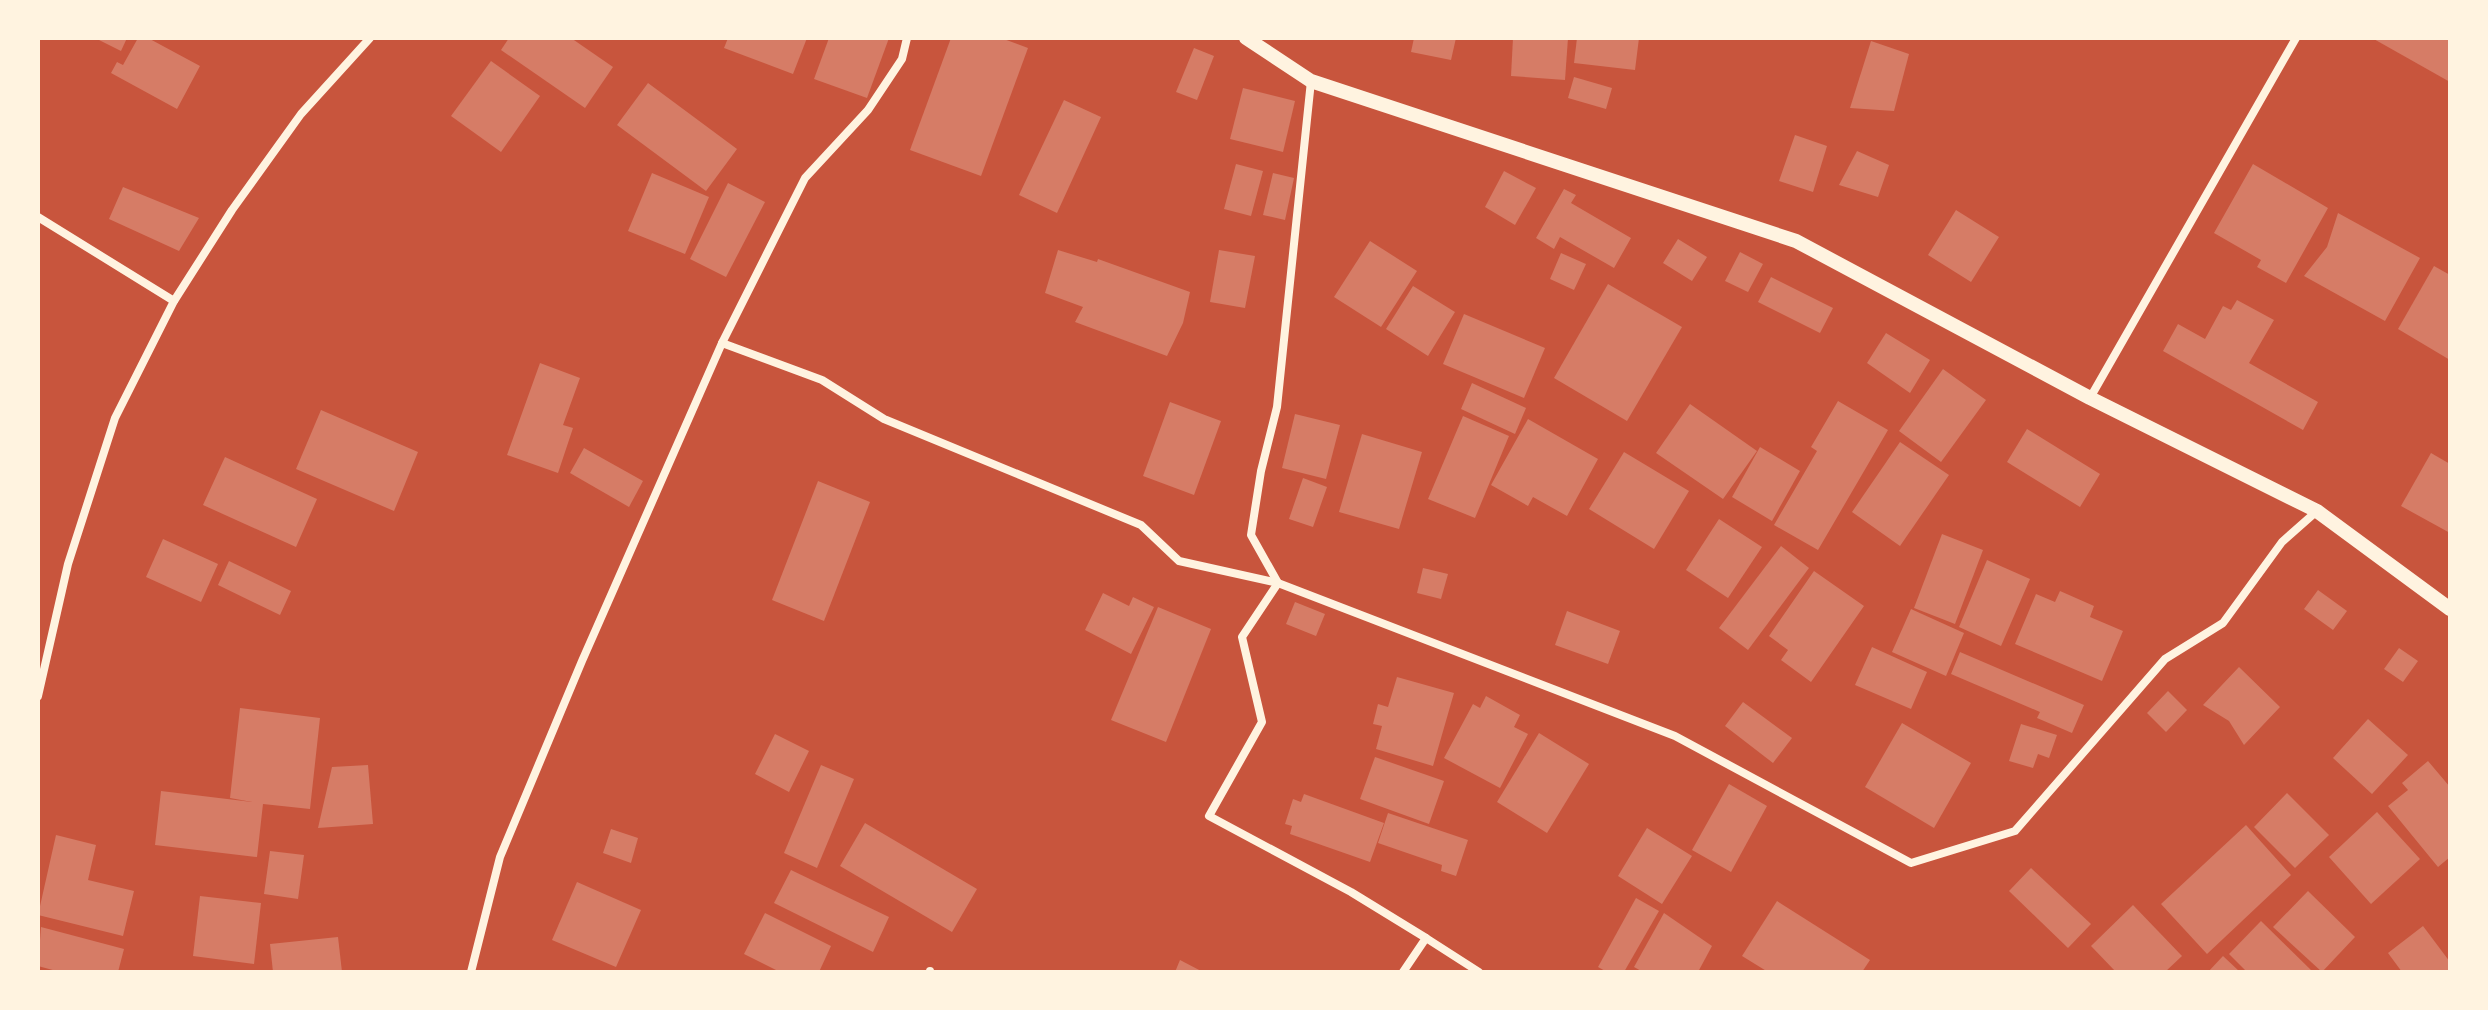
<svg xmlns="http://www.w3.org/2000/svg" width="2488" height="1010" font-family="Overpass,sans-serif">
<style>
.building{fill:#d67c66}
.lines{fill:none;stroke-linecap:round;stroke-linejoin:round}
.minor{stroke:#fff3e0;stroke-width:8}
.tertiary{stroke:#fff3e0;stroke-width:14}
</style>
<rect width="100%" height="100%" fill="#c8553d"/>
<g class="building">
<path d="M95 38H127L121 51Z"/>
<path d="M138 38H148L200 66 177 109 111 73 117 62 123 65Z"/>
<path d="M509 38H571L613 67 585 108 501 50Z"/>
<path d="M728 38H807L793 74 724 48Z"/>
<path d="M829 38H889L867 98 814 79Z"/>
<path d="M951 38H1001L1028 48 981 176 910 150Z"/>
<path d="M1414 38H1456L1451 60 1411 52Z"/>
<path d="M1513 38H1568L1565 80 1511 76Z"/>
<path d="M1577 38H1639L1635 70 1574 63Z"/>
<path d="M2372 38H2450V82Z"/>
<path d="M1871 41 1909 54 1894 111 1850 108Z"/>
<path d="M1194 48 1214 56 1197 100 1176 92Z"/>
<path d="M491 61 540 96 501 152 451 116Z"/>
<path d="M1574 77 1612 88 1606 109 1568 98Z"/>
<path d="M648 83 737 149 706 191 617 125Z"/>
<path d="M1243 88 1295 101 1283 152 1230 139Z"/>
<path d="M1064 100 1101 117 1057 213 1019 195Z"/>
<path d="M1795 135 1827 146 1813 192 1779 181Z"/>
<path d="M1857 151 1889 165 1878 197 1839 185Z"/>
<path d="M1236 164 1263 171 1251 216 1224 209Z"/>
<path d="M2253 164 2328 208 2286 283 2257 267 2261 260 2214 233Z"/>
<path d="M1504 171 1536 188 1515 225 1485 207Z"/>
<path d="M652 173 709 197 685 254 628 231Z"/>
<path d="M1273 173 1294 178 1285 220 1263 215Z"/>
<path d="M728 183 765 202 726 277 690 259Z"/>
<path d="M123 187 199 218 179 251 109 219Z"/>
<path d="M1564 189 1576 195 1571 203 1631 238 1614 268 1560 237 1554 249 1536 238Z"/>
<path d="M1956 210 1999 237 1971 282 1928 255Z"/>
<path d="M2338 213 2420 258 2385 321 2304 276 2327 247Z"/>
<path d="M1678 239 1707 257 1692 281 1663 263Z"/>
<path d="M1370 241 1417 271 1381 327 1334 297Z"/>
<path d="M1058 250 1097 262 1098 259 1190 292 1183 323 1167 356 1075 322 1083 307 1045 293Z"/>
<path d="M1219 250 1255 256 1245 308 1210 302Z"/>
<path d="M1740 252 1763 264 1748 292 1725 281Z"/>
<path d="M1561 253 1586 264 1574 290 1550 279Z"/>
<path d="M2434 266 2450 275V360L2398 329Z"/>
<path d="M1771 277 1833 308 1820 333 1758 302Z"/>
<path d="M1608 284 1682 327 1627 421 1554 378Z"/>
<path d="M1413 286 1455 312 1428 356 1386 329Z"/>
<path d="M2237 300 2274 320 2249 363 2318 402 2303 430 2163 351 2178 324 2205 339 2223 306 2231 310Z"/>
<path d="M1464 314 1545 348 1524 398 1443 364Z"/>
<path d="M1886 333 1930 360 1910 393 1867 363Z"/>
<path d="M540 363 580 378 563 425 573 428 558 473 507 455Z"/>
<path d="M1943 369 1986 400 1941 462 1899 431Z"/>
<path d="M1472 383 1526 408 1515 434 1461 409Z"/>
<path d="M1838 401 1888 430 1818 550 1774 525 1817 451 1811 447Z"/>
<path d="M1170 402 1221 421 1194 495 1143 476Z"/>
<path d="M1690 404 1757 451 1723 499 1656 453Z"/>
<path d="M321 410 418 452 394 511 296 469Z"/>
<path d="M1295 414 1340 425 1326 479 1282 468Z"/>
<path d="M1463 416 1509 436 1475 518 1428 499Z"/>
<path d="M1528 419 1598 459 1567 516 1533 497 1528 506 1491 485Z"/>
<path d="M2027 429 2100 474 2080 507 2007 462Z"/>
<path d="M1362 434 1422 452 1399 529 1339 512Z"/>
<path d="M1900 442 1949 475 1900 546 1852 512Z"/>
<path d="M1760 447 1800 471 1772 521 1732 497Z"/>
<path d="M584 448 643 481 629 507 570 473Z"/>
<path d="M1624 452 1689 491 1654 549 1589 509Z"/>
<path d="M2431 453 2450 464V533L2401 506Z"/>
<path d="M225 457 317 499 296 547 203 505Z"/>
<path d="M1303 478 1327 487 1313 527 1289 519Z"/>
<path d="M818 481 870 502 824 621 772 600Z"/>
<path d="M1719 519 1762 547 1728 598 1686 570Z"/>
<path d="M1942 534 1983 550 1955 624 1914 608Z"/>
<path d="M163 539 218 564 201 602 146 577Z"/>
<path d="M1781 546 1809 568 1748 650 1719 628Z"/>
<path d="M1987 560 2030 579 2001 646 1959 627Z"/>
<path d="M229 561 291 591 280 615 218 585Z"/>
<path d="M1423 568 1448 574 1441 599 1417 593Z"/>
<path d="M1814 571 1864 606 1811 682 1781 660 1788 650 1769 636Z"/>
<path d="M2318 590 2347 611 2333 630 2304 609Z"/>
<path d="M2060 591 2094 606 2090 617 2123 631 2102 681 2015 644 2036 594 2055 602Z"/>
<path d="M1103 593 1129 606 1133 597 1154 607 1131 654 1085 630Z"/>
<path d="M1295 602 1325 614 1316 636 1286 624Z"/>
<path d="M1158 607 1211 629 1166 742 1111 720Z"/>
<path d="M1911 609 1964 633 1946 676 1892 652Z"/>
<path d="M1567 611 1620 631 1608 664 1555 645Z"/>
<path d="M1872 647 1927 672 1911 709 1855 685Z"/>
<path d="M2399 648 2418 661 2403 682 2384 669Z"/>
<path d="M1960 652 2084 705 2072 733 2037 718 2040 712 1951 674Z"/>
<path d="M2239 667 2280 707 2244 745 2229 721 2203 705Z"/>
<path d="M1397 677 1454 693 1433 766 1376 749 1382 726 1373 724 1378 704 1388 707Z"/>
<path d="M2168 691 2187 710 2166 732 2147 713Z"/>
<path d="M1486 696 1520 715 1514 727 1528 734 1500 788 1444 758 1473 704 1480 708Z"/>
<path d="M1743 702 1792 738 1773 763 1725 726Z"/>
<path d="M240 708 320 718 310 809 263 804 257 857 155 845 161 791 252 802 230 798Z"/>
<path d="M2368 719 2408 755 2372 794 2333 758Z"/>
<path d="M1902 723 1971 763 1934 828 1865 787Z"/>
<path d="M2021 724 2057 735 2049 758 2038 754 2033 768 2009 761Z"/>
<path d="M1539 733 1589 764 1547 833 1497 802Z"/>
<path d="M775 734 809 751 789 792 755 774Z"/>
<path d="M1375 757 1444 781 1429 824 1360 799Z"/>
<path d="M2428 761 2450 787V857L2438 867 2388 806 2408 790 2402 783Z"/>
<path d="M368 765 373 824 318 828 332 767Z"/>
<path d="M821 765 854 779 817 868 784 853Z"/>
<path d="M1729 784 1767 806 1731 872 1692 850Z"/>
<path d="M2287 793 2329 835 2295 868 2254 827Z"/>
<path d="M1304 794 1384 823 1370 862 1290 834 1292 826 1285 824 1293 799 1301 802Z"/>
<path d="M2377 812 2420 859 2371 904 2329 857Z"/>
<path d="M1388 813 1468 840 1456 876 1441 871 1442 865 1378 843Z"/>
<path d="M865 823 977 889 952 932 840 866Z"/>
<path d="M2246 825 2291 875 2207 954 2161 904Z"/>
<path d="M1647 828 1692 856 1662 904 1618 876Z"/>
<path d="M611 829 638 838 631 863 603 853Z"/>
<path d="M56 835 96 845 88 880 134 891 123 936 38 915Z"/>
<path d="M270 851 304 855 298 899 264 894Z"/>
<path d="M2031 868 2091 924 2068 948 2009 891Z"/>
<path d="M791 870 889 917 873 952 774 903Z"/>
<path d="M577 882 641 910 616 967 552 940Z"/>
<path d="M2308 891 2355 937 2322 972 2273 927Z"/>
<path d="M200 896 261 903 254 964 193 956Z"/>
<path d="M1636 898 1659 911 1624 972H1607L1598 967Z"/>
<path d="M1777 901 1870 960 1862 972H1768L1742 956Z"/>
<path d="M2133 905 2182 956 2165 972H2116L2091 946Z"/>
<path d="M765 913 831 946 819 972H780L744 954Z"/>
<path d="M1664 913 1712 946 1698 972H1643L1634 967Z"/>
<path d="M2261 921 2313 972H2247L2229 954Z"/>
<path d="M2423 926 2450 962V972H2402L2388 953Z"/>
<path d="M41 927 124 949 118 972H60L38 966Z"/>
<path d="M338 937 342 972H273L270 944Z"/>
<path d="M2223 956 2240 972H2208Z"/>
<path d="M1180 960 1203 972H1175Z"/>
</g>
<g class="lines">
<g class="minor">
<path d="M1311 81 1277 407 1261 471 1251 535 1278 583 1242 637 1262 722 1209 816 1351 892 1426 938 1403 972"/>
<path d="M38 217 174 301"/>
<path d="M722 343 822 380 884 419 1141 525 1179 561 1278 583 1675 736 1911 863 2015 831 2165 659 2223 623 2282 542 2317 511"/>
<path d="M2090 398 2296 38"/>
<path d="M38 696 68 564 115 418 174 301 232 210 301 114 370 38"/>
<path d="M1426 938 1479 972"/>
<path d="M471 972 500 857 582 661 722 343 805 178 868 110 902 59 907 38"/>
<path d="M930 972V971"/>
</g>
<path class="tertiary" d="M1246 38 1311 81 1796 241 2090 398 2317 511 2450 609"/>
</g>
<rect width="2488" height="1010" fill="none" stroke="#fff3e0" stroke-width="80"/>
</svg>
